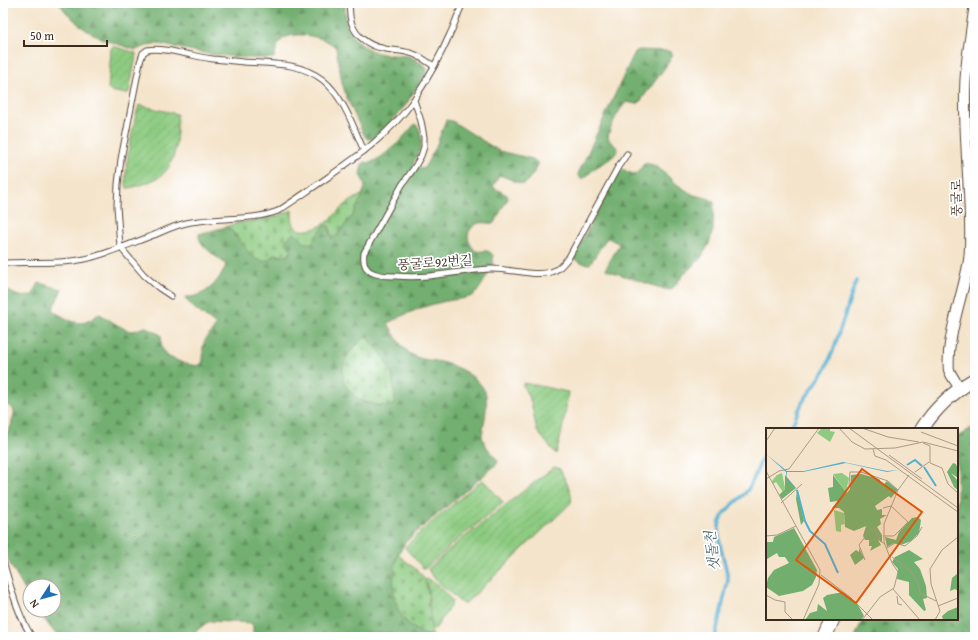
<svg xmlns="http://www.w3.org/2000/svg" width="978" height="640" font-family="'Gentium Book Plus','Noto Serif KR',serif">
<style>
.forest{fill:url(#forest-firs);stroke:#566c46;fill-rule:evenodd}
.cemetery{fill:url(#cemetery-stones);stroke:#647a50}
.garden{fill:url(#garden-furrows);stroke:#647a50}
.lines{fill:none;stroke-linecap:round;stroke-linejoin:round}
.stream{stroke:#52afd1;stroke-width:3.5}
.service-casing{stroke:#574638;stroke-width:7}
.minor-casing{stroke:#574638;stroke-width:12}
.tertiary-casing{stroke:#574638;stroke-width:15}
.service{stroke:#fff;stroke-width:5}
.minor{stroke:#fff;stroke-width:10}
.tertiary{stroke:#fff;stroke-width:13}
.labels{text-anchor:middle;stroke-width:3.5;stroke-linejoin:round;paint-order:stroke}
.street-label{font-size:13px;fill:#3b2a1e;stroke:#fff}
.water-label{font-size:14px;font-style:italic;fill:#445f66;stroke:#fff}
.inset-river{fill:none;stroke:#52afd1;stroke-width:2}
.inset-road{fill:none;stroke:#aa9a86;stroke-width:1}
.view{fill:#df570d;fill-opacity:0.15;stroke:#df570d;stroke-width:2}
.inset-edge{fill:none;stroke:#3b2a1e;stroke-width:2}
</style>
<defs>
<pattern id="forest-firs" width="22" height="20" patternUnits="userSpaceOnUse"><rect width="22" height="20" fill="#72af6f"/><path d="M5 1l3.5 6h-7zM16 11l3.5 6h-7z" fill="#5f8f5b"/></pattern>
<pattern id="cemetery-stones" width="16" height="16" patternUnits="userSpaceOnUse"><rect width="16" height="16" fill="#8dcb81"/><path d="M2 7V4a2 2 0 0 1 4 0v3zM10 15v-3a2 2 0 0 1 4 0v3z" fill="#7bae6f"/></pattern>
<pattern id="garden-furrows" width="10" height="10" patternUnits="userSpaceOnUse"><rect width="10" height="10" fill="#8dcb81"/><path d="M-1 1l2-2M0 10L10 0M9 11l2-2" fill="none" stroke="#7bae6f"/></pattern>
</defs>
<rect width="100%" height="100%" fill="#fff"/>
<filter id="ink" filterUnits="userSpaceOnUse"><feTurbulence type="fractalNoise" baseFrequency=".025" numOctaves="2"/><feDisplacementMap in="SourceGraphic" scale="8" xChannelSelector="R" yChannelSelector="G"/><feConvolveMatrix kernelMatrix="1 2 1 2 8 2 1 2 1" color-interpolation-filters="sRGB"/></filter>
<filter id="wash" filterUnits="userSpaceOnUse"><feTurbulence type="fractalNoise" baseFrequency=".012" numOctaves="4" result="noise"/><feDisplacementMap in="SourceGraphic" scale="16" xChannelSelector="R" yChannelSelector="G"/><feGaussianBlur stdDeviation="0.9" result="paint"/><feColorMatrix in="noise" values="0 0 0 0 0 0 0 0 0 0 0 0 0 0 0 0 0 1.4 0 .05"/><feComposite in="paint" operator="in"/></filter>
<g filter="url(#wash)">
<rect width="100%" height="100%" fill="#f4e4cb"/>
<g class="forest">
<path d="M59 3H345C345 9 345 16 346 22 349 38 367 51 382 54 391 56 401 54 410 57 416 59 421 63 426 67L427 71 405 106 388 125 372 139H367L364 135 346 96 342 82 336 48C328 37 294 30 283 39 277 44 276 51 274 58 235 60 197 52 159 44H152L136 50 105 40 86 30 77 23 65 11Z"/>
<path d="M975 35V151L969 145 970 72Z"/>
<path d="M639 50 667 51 671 52 673 54 669 62 639 103 635 104 627 102C619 108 611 126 608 136 609 143 614 143 618 149 615 159 601 163 594 169 591 172 587 176 584 178 581 179 580 178 578 176V174L631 60 636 51Z"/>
<path d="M446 120 452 121 499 151 533 159 538 163 533 174 525 184H522L502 176H499L493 187 507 195 508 198 507 200 494 223C489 224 484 222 479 223 469 227 465 236 471 245 471 245 474 250 475 250 479 253 483 250 487 251 500 254 490 272 485 279 482 284 478 293 472 296 466 299 449 300 442 302 423 306 405 314 388 323 394 335 402 349 414 356 422 360 432 360 441 362 457 366 482 378 486 395 488 405 484 424 482 435 483 445 492 453 498 461L497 464 413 535 405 543 398 555 396 562 395 597 402 616 409 625 419 632 432 637H397V635L378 633 370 637H253V626L251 623 211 621 205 624 189 637H58L37 610H54V586H30V599L11 566 3 548V442L11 426 14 413 13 409 10 406 3 405V285C10 294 23 300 33 294L39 283 62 289 53 309V311C63 316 75 326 86 322 92 320 95 315 100 314 108 319 125 331 133 331 138 330 142 327 146 327L161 335C162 340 160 345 163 350 165 353 167 355 169 357 175 360 197 369 201 364 205 360 202 351 203 346 205 337 213 332 216 325 208 318 189 307 185 297 188 297 192 297 195 296 209 293 221 278 226 265 219 257 197 246 199 234L226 227C240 235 245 252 259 260L272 257 275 254 283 256 289 247 285 241 294 232 315 239 322 227 326 225 330 227V235L334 238 341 230 353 215 365 188 364 182 360 175 362 164 365 162 370 163 381 157 398 143 415 124C422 128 422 142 420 149 418 154 415 159 413 164L421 169 424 168 435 149ZM380 352 392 374 395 400 393 405C382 407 371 405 360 401L343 371 347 357Z"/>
<path d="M644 164C658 162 668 178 678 185 683 188 688 192 694 195 700 197 709 197 714 202L713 230 709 244 701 258 685 273 672 289 670 290 660 288 607 270 606 268 619 245 618 243 608 238 606 239 590 264C585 264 577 262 573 258L609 189 619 170 622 169 633 174H636Z"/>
<path d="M975 426V637H855L863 619H957V437Z"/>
</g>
<g class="cemetery">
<path d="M363 194 353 215 336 236 334 238H331L330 227 326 225C319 229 318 238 311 243H305L294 232 285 241 291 249V252L287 256H283L275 254C272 256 269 260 265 261 253 264 241 240 234 233 232 230 229 229 226 227 238 221 252 222 264 219 274 218 283 214 292 210 292 215 292 221 294 225 300 237 324 226 331 219 335 215 339 210 344 206 350 201 356 198 363 194Z"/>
<path d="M365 337 368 338 380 352 392 374 395 400V403C390 407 385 406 380 405 359 404 337 388 344 364 347 353 357 345 365 337Z"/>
<path d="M398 555C406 561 418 570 424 578 430 589 431 623 432 637 393 626 388 589 398 555Z"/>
</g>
<g class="garden">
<path d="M113 46 136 53V56L129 92 127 94 110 91 108 89 111 49Z"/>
<path d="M139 105 177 114C177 133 178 160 163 174 159 178 153 180 147 183 141 185 135 187 129 188H127C122 177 134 118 139 105Z"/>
<path d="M523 383 535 385 568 392 566 408 561 436 556 454 537 431 531 402 523 386Z"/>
<path d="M554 467 558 468 560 469C564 479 574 492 571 503L466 603 464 604 460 602C453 595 430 577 428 569L447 551Z"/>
<path d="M482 480 484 481 503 502 502 504 451 545 426 568H423L406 549 405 547 418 534 472 488Z"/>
<path d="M427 579C434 581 448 595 452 601L451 605 436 628 433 630 431 627 428 589 425 581Z"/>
</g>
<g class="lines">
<g class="stream">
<path d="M789 429 794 421 802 403 825 370 833 351 856 281"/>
<path d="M715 637 728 581C727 563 717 546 719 527 720 511 737 503 746 492 756 480 757 463 767 451"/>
</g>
</g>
</g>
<g filter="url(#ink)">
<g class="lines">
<defs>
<g id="service">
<path d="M349 3C350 10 349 18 352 24 356 37 370 46 382 48 391 51 401 50 410 53 419 55 426 61 434 66"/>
<path d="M414 100 421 121 424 137V147L421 156 414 168 402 185 364 253C363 260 364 268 371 272 378 276 387 276 395 276 406 277 417 277 429 276 449 274 469 270 490 269 508 268 533 277 551 272 559 270 564 263 569 257L618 167 627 154"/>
<path d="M3 263C30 261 57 265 85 259 108 254 132 243 154 235 166 230 178 224 191 222 219 217 252 221 278 211 294 201 309 190 324 180 357 157 390 134 413 101 427 80 440 57 450 34 455 24 458 13 463 3"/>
<path d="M171 296 159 288 144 275 120 247 117 206 118 184 121 159 140 62 143 53 147 50C162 47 178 53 192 55 199 57 206 58 213 59 223 60 234 61 244 62 271 64 300 62 323 80 343 96 354 128 364 151"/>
<path d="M3 561C11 587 17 614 32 637"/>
</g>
<path id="minor" d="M960 388C956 382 951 376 949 370 948 364 949 357 949 352 952 320 964 291 969 260 971 246 970 231 970 217 969 179 965 141 965 102 964 69 971 36 975 3"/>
<g id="tertiary">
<path d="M922 429C935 408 953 392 975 379"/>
<path d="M825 637 833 619"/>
</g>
</defs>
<use href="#service" class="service-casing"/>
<use href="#minor" class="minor-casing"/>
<use href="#tertiary" class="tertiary-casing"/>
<use href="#service" class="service"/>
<use href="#minor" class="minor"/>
<use href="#tertiary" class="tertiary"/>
</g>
</g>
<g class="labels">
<g class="street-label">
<text transform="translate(956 198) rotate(-91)" y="5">풍굴로</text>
<text transform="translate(435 262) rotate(-4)" y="5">풍굴로92번길</text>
</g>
<g class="water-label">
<text transform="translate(712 551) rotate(-97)" y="5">샛돌천</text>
</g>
</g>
<g transform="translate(766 428)">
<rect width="192" height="192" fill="#f4e4cb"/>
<path d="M16 45 19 60 17 64 10 54 7 56 6 53 11 47Z" fill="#8dcb81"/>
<path d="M187 35 190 36 192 41V50L185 45 192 53V62L188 59 181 44ZM95 46 113 51 117 57 121 53 132 62 125 70 123 68 109 78 111 82 116 81V87H121L114 91 115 96 111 99 116 107V114L112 112 115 117 104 123 106 118H103V112H99L97 108 100 98 88 103 79 99 78 84 73 80H66L72 73 64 74 62 60 67 59V47L81 65 84 61 85 47ZM19 47 30 60 16 71 13 67 19 61ZM31 61 38 93 35 97 30 71ZM146 90 152 89 155 92 153 105 145 113 135 117 128 115 121 119 119 109 130 112 133 104ZM28 100 51 142 50 149 46 157 37 163 13 168 0 159 2 150 8 142 23 135 19 129H13L11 125 1 131 0 136V114H7L8 109ZM93 120 98 130 89 137 84 127 90 122 93 124ZM143 122 157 131 148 134 154 141 160 158 161 170 157 171 160 182 158 183 143 167V154L131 151 132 141 126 134 129 129ZM192 145V163L189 161 184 163 186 150ZM77 164 92 177 98 188 95 192H39L44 185 51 183 52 176 61 183 57 170 61 167ZM192 179V192H177L176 188 182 183Z" fill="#72af6f"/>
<path d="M56 0 64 1V3L69 4 64 14 51 5ZM76 45 83 50 80 64 67 46ZM68 82 78 85 79 96 75 97V104L70 103Z" fill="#8dcb81"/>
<path d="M0 26 21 43H38L77 34 121 43 132 42 121 44 80 35 37 44H21V50L30 60 21 51 20 44Z" fill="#52afd1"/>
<path class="inset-river" d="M141 37 149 32 156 38M158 39 170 58M31 62 39 93 44 103 59 116 72 145"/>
<path class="inset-road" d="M73 0 86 14 99 21 129 20 157 14 192 23M83 0 192 80M96 0 122 9 153 14M155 4 192 18M0 13 9 0M157 15 164 18V35L176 40 182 56 192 65M107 21 109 28 120 32 192 84M123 27 156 51M0 43 54 142 53 156 37 192M149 44 163 34M0 51 13 43 23 41 53 0M83 57 84 44H95L122 53 132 62M15 75 36 56M117 80 125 78 142 94 128 108H117M0 108 11 107 30 98M121 120 129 115 139 118 151 108 156 99M126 129 144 142 152 155 154 165 170 173M99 132 93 117 105 101H108L114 113 119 116M55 147 84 169 107 192M127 161 154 192M0 167 9 172 19 174V184L27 192M131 168 132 176 136 177M172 178 192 170M96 192 114 169 128 160 132 144 126 135 118 114V96L132 62 143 47M169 192 174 183 165 156 164 141 176 122 192 109"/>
<path class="view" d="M96 41 156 84 90 175 30 132Z"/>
<rect width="192" height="192" class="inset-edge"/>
</g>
<rect width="978" height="640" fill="none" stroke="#fff" stroke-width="16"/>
<g transform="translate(42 598) rotate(234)"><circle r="19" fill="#ffffff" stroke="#b1aaa5"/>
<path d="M0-3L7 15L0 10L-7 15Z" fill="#1f6fb2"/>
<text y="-6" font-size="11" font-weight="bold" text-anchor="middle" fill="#3b2a1e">N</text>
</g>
<path d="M24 40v6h83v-6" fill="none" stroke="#3b2a1e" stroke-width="2"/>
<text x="30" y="40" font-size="12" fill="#3b2a1e" stroke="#ffffff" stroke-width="3" paint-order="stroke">50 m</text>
</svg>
